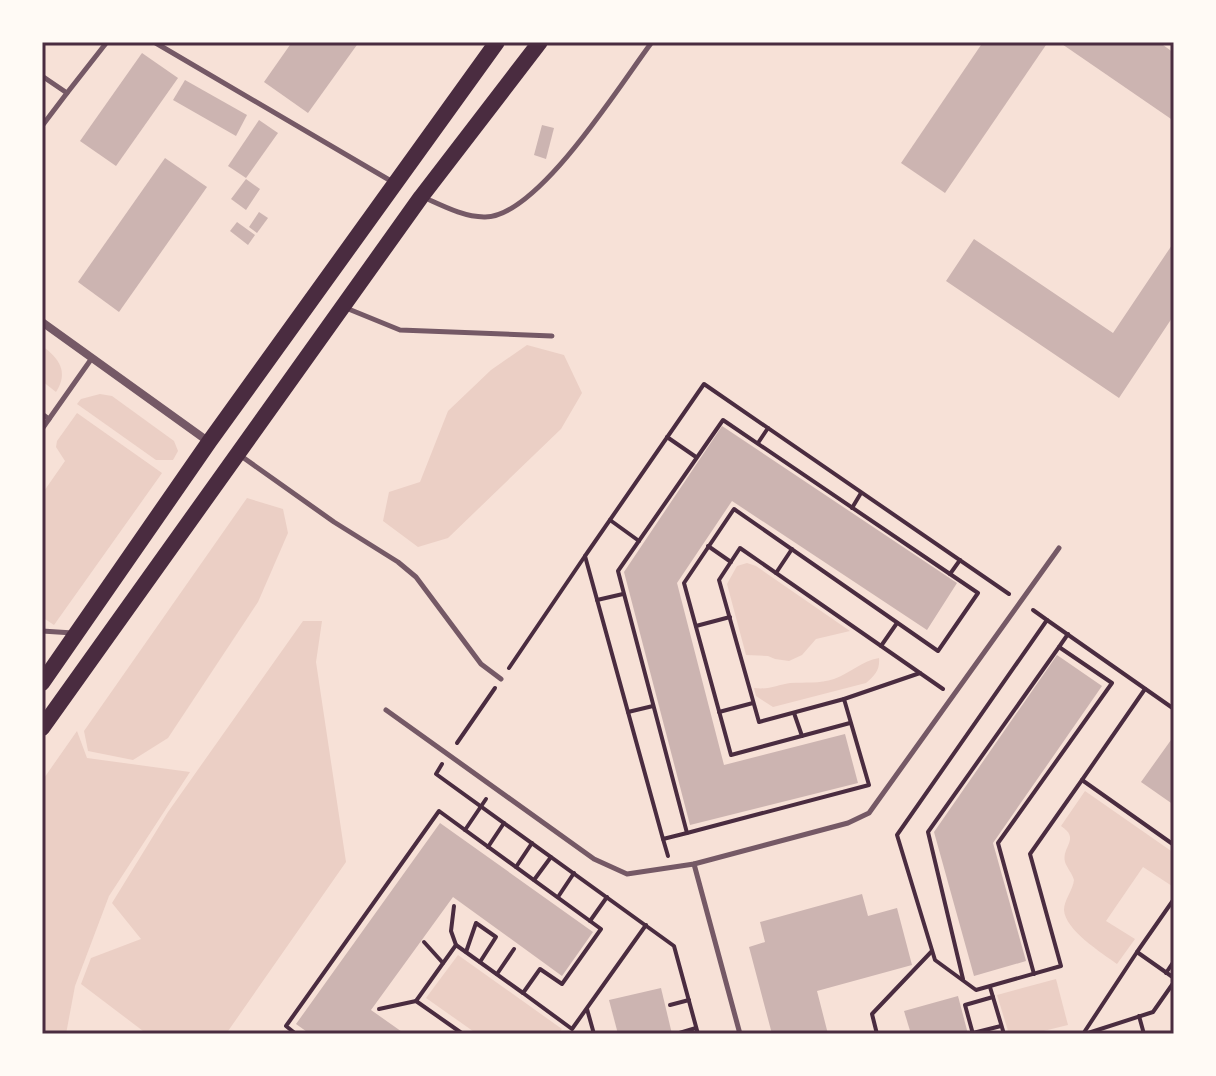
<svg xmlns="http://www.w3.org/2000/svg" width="1216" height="1076" font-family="'Exo 2',sans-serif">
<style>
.green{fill:#ebcfc5}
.building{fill:#ccb4b1}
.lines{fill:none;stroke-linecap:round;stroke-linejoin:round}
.path{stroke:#4a2c40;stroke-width:4}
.service{stroke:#755966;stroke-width:5}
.minor{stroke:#755966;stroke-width:8}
.primary{stroke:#4a2c40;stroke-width:16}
.neatline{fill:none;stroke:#4a2c40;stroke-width:3}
</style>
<rect width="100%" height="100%" fill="#f7e1d7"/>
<g class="green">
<path d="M527 345 564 355 582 393 561 429 448 538 418 547 383 521 389 492 420 482 448 411 491 370Z"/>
<path d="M42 346C59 358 69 372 56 392L42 381Z"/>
<path d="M100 394 112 396 174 441 178 451 173 460H156L77 404 81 399Z"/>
<path d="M77 413 162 473 54 625 42 617V494L65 461 56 447 57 441Z"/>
<path d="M247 498 283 509 288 533 258 602 168 738 133 760 88 751 84 731Z"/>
<path d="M747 563 756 566 850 631 816 639 802 655 789 661 775 659 768 656 746 655 727 584 737 566Z"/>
<path d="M303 621H322L316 662 346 862 226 1034H147L81 984 91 958 141 939 112 903 168 812Z"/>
<path d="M879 658C880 670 875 675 866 683L773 707 756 696 754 688C769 690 777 685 790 683 806 682 819 684 834 679 851 673 861 661 879 658Z"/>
<path d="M77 731 87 758 190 772 109 896 75 986 66 1034H42V781Z"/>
<path d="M1085 791 1174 853 1172 886 1143 867 1106 921 1135 939 1117 964C1102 953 1065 930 1064 910 1064 900 1073 890 1074 880 1072 873 1067 868 1065 862 1061 847 1081 839 1061 826Z"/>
<path d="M458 955 562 1029 558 1034H477L470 1029 426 998Z"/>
<path d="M1056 979 1068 1025 1031 1034H1009L997 995Z"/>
</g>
<g class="building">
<path d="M292 42H359L308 113 264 82Z"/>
<path d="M983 42H1048L945 193 901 163Z"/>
<path d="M1059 42H1159L1174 53V121Z"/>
<path d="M142 53 178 78 116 166 80 141Z"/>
<path d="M185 80 247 115 236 136 173 100Z"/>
<path d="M259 120 278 133 246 178 228 166Z"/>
<path d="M542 125 554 128 546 159 534 155Z"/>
<path d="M165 158 207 187 119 312 78 282Z"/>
<path d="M246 179 260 189 246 210 231 199Z"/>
<path d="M259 212 268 218 257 233 249 227Z"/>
<path d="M237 222 255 235 248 245 230 231Z"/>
<path d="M974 239 1113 333 1174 242V315L1119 398 946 281Z"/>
<path d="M722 426 957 583 927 630 732 501 677 583 724 765 845 734 858 783 690 825 624 572Z"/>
<path d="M1057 655 1102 686 993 843 1026 961 974 976 934 832Z"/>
<path d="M1171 740 1174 742V805L1141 782Z"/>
<path d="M440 823 593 932 562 976 453 897 371 1010 405 1034H310L296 1024Z"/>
<path d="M862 894 868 916 897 908 912 965 817 991 828 1034H772L749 947 765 942 760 922Z"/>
<path d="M661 988 672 1034H618L609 1000Z"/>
<path d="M958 996 968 1034H911L904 1011Z"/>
</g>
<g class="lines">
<g class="path">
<path d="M667 437 696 457"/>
<path d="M758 443 768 428"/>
<path d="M852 508 861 493"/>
<path d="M610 520 639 541"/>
<path d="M708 546 731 562"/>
<path d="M776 573 792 549"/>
<path d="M597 600 623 594"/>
<path d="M1033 610 1047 620"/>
<path d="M696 626 730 617"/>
<path d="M881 646 897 623"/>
<path d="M509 668 585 556"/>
<path d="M943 689 740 548 719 580 759 722 844 699 869 785 687 833 618 571 723 420 950 574 960 560"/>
<path d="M1145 689 1082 780 1174 845"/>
<path d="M844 699 920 673"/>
<path d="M628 712 653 706"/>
<path d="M719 712 753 703"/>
<path d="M794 713 802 736"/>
<path d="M850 723 731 755 684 583 734 509 938 651 978 593 950 574"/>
<path d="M457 743 495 688"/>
<path d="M442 764 436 774 674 946 698 1034"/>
<path d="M1082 780 1030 854 1061 966 976 990 935 960 897 835 1047 620 1174 709"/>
<path d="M465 830 486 799"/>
<path d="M687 833 663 839 585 556 704 384 1009 594"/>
<path d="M663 839 668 856"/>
<path d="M488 847 504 823"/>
<path d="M516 867 532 843"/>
<path d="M534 880 551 857"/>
<path d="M558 897 574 873"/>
<path d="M1174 899 1137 952 1174 978"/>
<path d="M454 906 451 931 456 945"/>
<path d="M590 921 607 897"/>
<path d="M424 942 443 963"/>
<path d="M466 952 476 923 496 937 480 962"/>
<path d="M1166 973 1174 961"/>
<path d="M497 974 514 949"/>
<path d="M1034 974 998 843 1112 683 1059 647 1068 634"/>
<path d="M963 979 928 832 1059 647"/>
<path d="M990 987 1004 1034"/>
<path d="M523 993 572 1029 646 925"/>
<path d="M670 1005 689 1000"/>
<path d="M379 1009 416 1001"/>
<path d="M587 1009 594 1034"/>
<path d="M1139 1016 1144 1034"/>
<path d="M973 1033 1001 1026"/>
<path d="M296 1034 286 1026 439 811 601 929 562 984 540 969 523 993 456 945 416 1001 463 1034"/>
<path d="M676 1034 696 1028"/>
<path d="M877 1034 872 1014 932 951"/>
<path d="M973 1034 965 1005 993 997"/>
<path d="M1083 1034 1137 952"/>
<path d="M1085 1034 1153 1012 1174 982"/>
</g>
<g class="service">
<path d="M154 42 391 181"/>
<path d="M42 76 67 93 107 42"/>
<path d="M42 126 67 93"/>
<path d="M425 198C443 206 464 217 484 217 537 219 621 83 652 42"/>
<path d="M346 308 400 330 552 336"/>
<path d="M42 414 49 419"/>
<path d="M42 429 92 358"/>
<path d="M241 456 334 522 398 562 416 577 481 664 501 679"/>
<path d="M42 631 73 633"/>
<path d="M386 710 594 859 627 874 694 864 848 823 869 813 1059 548"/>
<path d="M694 864 740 1034"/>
</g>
<path class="minor" d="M42 322 209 442"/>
<g class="primary">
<path d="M42 683 209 442 497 42"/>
<path d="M42 728 421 197 540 42"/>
</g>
</g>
<rect width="1216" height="1076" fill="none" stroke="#fffaf5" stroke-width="88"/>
<rect x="44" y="44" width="1128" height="988" class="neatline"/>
</svg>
